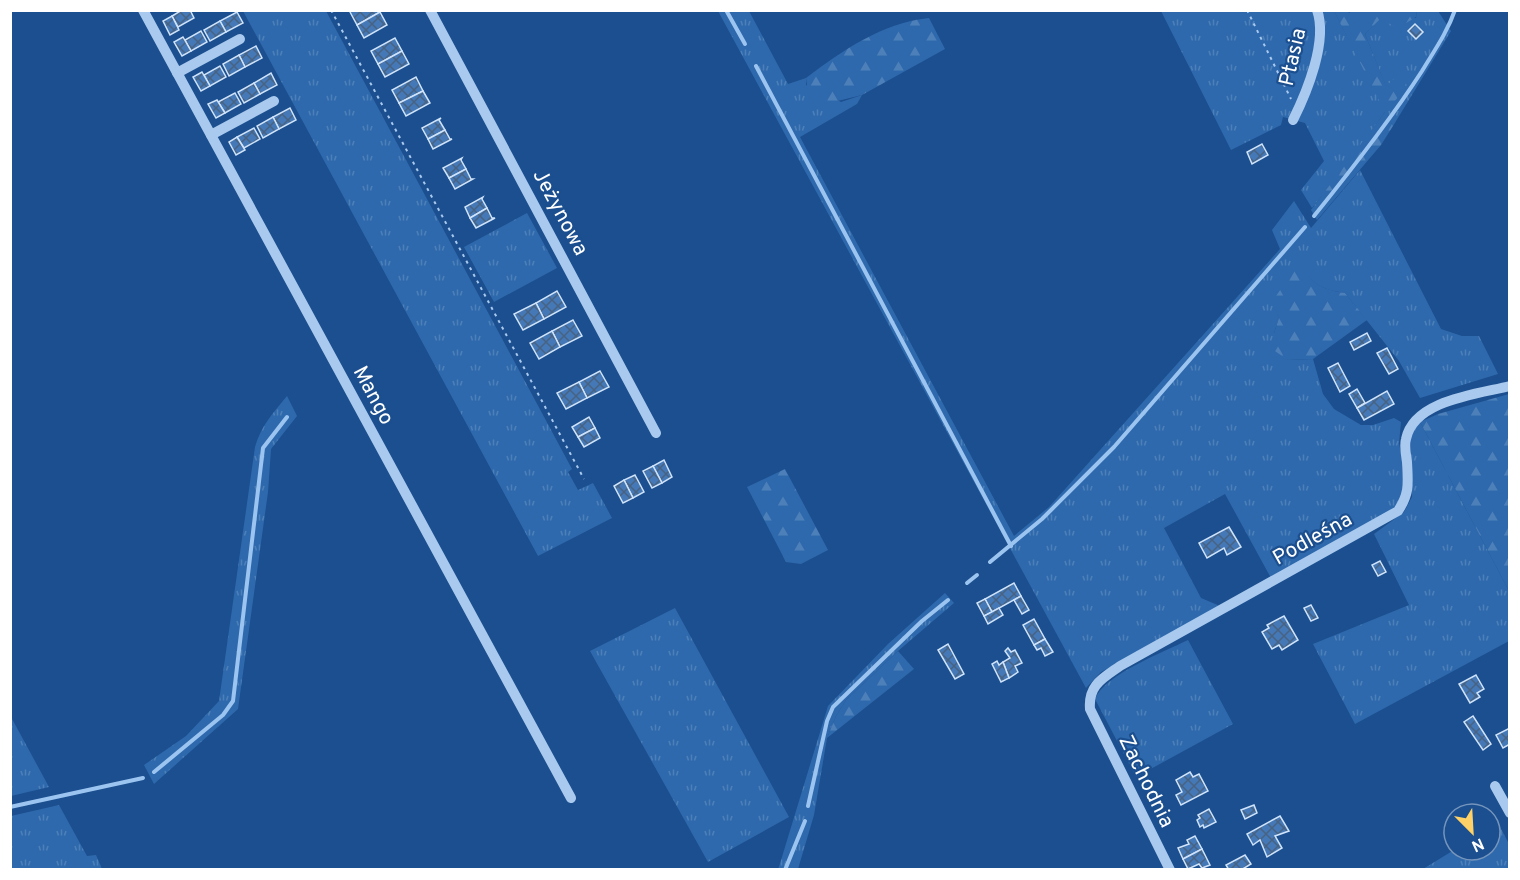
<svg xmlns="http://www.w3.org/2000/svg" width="1520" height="880" font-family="Overpass,sans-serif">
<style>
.grass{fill:url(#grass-tufts)}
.forest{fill:url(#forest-firs)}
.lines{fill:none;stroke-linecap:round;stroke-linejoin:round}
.stream{stroke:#9cc4f0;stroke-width:4}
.building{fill:url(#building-cross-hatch);stroke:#cfe3fa;stroke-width:1.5}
.path{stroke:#a9c9ee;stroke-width:2;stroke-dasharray:3 4.5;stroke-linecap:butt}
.minor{stroke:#a9c9ee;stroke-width:10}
.labels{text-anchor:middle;stroke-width:4.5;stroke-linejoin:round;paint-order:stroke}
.street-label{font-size:21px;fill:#fff;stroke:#1b4f8f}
</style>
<defs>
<pattern id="grass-tufts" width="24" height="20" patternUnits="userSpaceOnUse" patternTransform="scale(1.5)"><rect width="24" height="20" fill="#2e69ad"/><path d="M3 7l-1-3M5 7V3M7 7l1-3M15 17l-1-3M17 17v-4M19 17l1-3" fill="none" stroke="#4d80b9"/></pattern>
<pattern id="forest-firs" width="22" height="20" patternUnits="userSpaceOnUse" patternTransform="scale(1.5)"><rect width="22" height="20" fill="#2e69ad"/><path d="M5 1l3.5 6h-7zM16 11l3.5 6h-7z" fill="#4d80b9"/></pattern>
<pattern id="building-cross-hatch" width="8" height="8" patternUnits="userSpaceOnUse" patternTransform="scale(1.5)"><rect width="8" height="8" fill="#4478b7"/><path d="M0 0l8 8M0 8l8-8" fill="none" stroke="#486282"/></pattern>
</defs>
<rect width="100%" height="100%" fill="#1b4f8f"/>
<g class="grass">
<path d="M1417 10 1438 11 1451 31 1393 126 1385 112 1337 178 1312 208 1301 190 1324 161 1305 123 1283 117 1281 125 1231 150 1161 11H1334L1386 111V87L1365 34 1380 18H1416Z"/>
<path d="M243 11H326L572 469 568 472 578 490 593 483 612 518 538 556Z"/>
<path d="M718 11H749L788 84 806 78V85L841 102 862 95 857 104 800 137 1014 536 1049 507 1280 249 1272 230 1294 201 1311 228 1360 170 1441 329 1462 336H1479L1498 374 1420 398 1399 361 1345 293C1321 289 1312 285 1300 263L1274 306 1279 318 1274 333 1288 360 1313 359 1323 394 1334 409 1361 425H1373L1394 418 1401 422 1399 443 1402 459 1404 490 1397 505 1385 515 1271 578 1225 494 1164 528 1201 598 1220 606 1101 672 1086 688Z"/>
<path d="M527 213 557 268 494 302 464 247Z"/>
<path d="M287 396 297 416 271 449 268 492 238 709 154 784 144 765 186 736 219 701 255 447C261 426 273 413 287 396Z"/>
<path d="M1420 422 1509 591V641L1355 724 1313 644 1409 605 1374 534 1404 512 1412 497 1410 437Z"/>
<path d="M945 593 954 603 898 651 846 700 836 716 827 738 814 815 798 869 778 870 828 706 888 644Z"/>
<path d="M675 608 789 817 708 862 590 651Z"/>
<path d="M1188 640 1233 724 1136 777 1095 699C1105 674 1164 652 1188 640Z"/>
<path d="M10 717H11L49 787 11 796Z"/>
<path d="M59 805 87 856 96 855 102 869H11V816Z"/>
<path d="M1498 823 1509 844V869H1423L1454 850H1490V827Z"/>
</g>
<g class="forest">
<path d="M1352 10 1417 11 1416 17 1398 28 1380 19 1365 34 1386 86 1401 73 1407 86 1386 112 1393 126 1381 145 1317 220 1311 210 1385 112 1334 11H1348L1349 13Z"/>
<path d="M929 18 945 49 862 95 817 106 808 94 806 78C843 50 882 23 929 18Z"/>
<path d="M1300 262C1312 284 1320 289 1345 293L1367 320 1313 359 1288 360 1272 349 1274 333 1279 318 1273 306 1276 296Z"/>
<path d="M1509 394V591L1420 422 1438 414Z"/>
<path d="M785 469 828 550 801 564 786 562 747 487Z"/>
<path d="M898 651 914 669 827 738 836 716 846 700Z"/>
</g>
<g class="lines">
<g class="stream">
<path d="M726 10 745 44"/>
<path d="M756 66 1011 546"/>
<path d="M1314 216C1352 169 1389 122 1422 71 1434 51 1447 33 1455 10"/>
<path d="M990 562 1042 519 1114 447 1305 227"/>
<path d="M967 583 977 575"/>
<path d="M154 772 223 715 233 701 263 448 287 417"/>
<path d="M808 806 827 721 833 707 922 621 948 600"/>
<path d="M10 807 143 778"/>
<path d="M785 870 805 821"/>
</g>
</g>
<g class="building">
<path d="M182 10H190L194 18 178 27 172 16Z"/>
<path d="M352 10H380V12L357 25 350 12Z"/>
<path d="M237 12 243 23 226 32 220 21Z"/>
<path d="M380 12 387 25 364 38 357 25Z"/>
<path d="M172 16 179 30 170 35 163 21Z"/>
<path d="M220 21 226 32 210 41 204 30Z"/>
<path d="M1415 24 1423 32 1416 39 1408 31Z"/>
<path d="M201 31 207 42 191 51 185 40Z"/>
<path d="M183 37 191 51 182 56 174 42Z"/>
<path d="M395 38 402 51 378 64 371 51Z"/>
<path d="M256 46 262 58 245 67 239 55Z"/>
<path d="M402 51 409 64 385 77 378 64Z"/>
<path d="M239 55 245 67 229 76 223 64Z"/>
<path d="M220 66 226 77 210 86 204 75Z"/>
<path d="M202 72 210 86 201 91 193 77Z"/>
<path d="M271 73 277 85 260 94 254 83Z"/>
<path d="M416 77 423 91 399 103 392 90Z"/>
<path d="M254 83 260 94 244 103 238 92Z"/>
<path d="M423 91 430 103 406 116 399 103Z"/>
<path d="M235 93 241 104 225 113 218 102Z"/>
<path d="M217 100 225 113 216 118 208 104Z"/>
<path d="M290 108 296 120 279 129 273 117Z"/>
<path d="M273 117 279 129 263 138 257 126Z"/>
<path d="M441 118 439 120 445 130 428 139 422 128Z"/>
<path d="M254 128 260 139 244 148 237 137Z"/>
<path d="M445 130 450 139H452L433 149 428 139Z"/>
<path d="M237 137 245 150 236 155 229 142Z"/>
<path d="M1262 144 1268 155 1252 164 1247 152Z"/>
<path d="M462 158 461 160 466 169 449 178 443 168Z"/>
<path d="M466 169 471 179H473L455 189 449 178Z"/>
<path d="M483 197 482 199 487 208 470 218 465 207Z"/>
<path d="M487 208 492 218H495L476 228 470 218Z"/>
<path d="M557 291 566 307 544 319 536 303Z"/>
<path d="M536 303 544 319 523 330 514 314Z"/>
<path d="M573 320 582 336 560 347 552 331Z"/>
<path d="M552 331 560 347 539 359 530 343Z"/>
<path d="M1367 333 1371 341 1354 350 1350 342Z"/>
<path d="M1387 348 1398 369 1389 374 1377 353Z"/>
<path d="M1338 363 1350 386 1340 392 1328 368Z"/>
<path d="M600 371 609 387 587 398 579 382Z"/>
<path d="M579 382 587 398 566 409 557 393Z"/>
<path d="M1357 389 1365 403 1357 408 1349 394Z"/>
<path d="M1387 391 1394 404 1364 420 1357 408Z"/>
<path d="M589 417 595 428 578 437 572 427Z"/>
<path d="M595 428 600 438 584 447 578 437Z"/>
<path d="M664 460 672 477 662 483 653 466Z"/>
<path d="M653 466 662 483 652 488 643 471Z"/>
<path d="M635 475 644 492 633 498 624 480Z"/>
<path d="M624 480 633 498 623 503 614 486Z"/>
<path d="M1229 527 1241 547 1227 555 1224 548 1207 558 1199 543Z"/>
<path d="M1380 561 1386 572 1378 576 1372 565Z"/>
<path d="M1014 583 1021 596 992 612 985 599Z"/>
<path d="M1021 596 1029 610 1022 614 1014 600Z"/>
<path d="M985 599 992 612 984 616 977 603Z"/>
<path d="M1311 605 1318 618 1311 621 1304 608Z"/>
<path d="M999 608 1003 615 988 624 984 616Z"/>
<path d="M1284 616 1298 640 1282 650 1279 645 1272 649 1262 632 1269 628 1267 625Z"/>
<path d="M1034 619 1045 639 1034 645 1023 625Z"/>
<path d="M1045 639 1053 652 1045 656 1041 648 1037 650 1034 645Z"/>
<path d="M948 644 964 674 955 679 938 650Z"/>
<path d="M1008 648 1011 652 1015 650 1022 663 1015 666 1018 672 1009 678 1003 662 1010 658 1005 651Z"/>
<path d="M997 661 999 665 1003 662 1009 678 1001 682 992 664Z"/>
<path d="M1476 675 1484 689 1477 693 1480 697 1470 703 1459 684Z"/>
<path d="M1473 716 1491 744 1483 750 1464 722Z"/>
<path d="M1510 728V744L1503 748 1496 735Z"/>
<path d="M1190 772 1193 777 1199 774 1208 791 1181 805 1176 795 1182 792 1176 780Z"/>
<path d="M1254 805 1257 813 1245 819 1241 810Z"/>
<path d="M1209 809 1216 822 1204 828 1203 825 1200 827 1197 820 1200 818 1198 815Z"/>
<path d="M1280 816 1289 831 1275 836 1282 848 1267 857 1260 840 1253 845 1247 834Z"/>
<path d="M1195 836 1202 849 1183 859 1178 848 1189 844 1187 840Z"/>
<path d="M1202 849 1210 865 1202 868 1199 864 1188 869 1183 859Z"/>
<path d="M1245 855 1251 864 1241 870H1229L1226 865Z"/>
</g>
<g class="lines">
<g class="path">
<path d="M331 10 584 479"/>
<path d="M1247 10 1291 99"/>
</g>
<g class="minor">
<path d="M143 10 571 798"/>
<path d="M430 10 656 433"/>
<path d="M177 73 240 39"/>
<path d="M1293 120C1307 92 1328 41 1317 10"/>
<path d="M211 135 274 101"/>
<path d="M1495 786 1510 813"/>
<path d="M1170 870 1090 709C1088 685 1103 678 1120 666L1398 511C1410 493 1408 483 1407 462 1406 455 1404 446 1406 439 1414 400 1478 394 1510 386"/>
</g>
</g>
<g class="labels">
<g class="street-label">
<text transform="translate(1292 57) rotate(-77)" y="7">Ptasia</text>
<text transform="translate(561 212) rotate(62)" y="7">Jeżynowa</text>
<text transform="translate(374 395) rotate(62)" y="7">Mango</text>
<text transform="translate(1312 538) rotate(-29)" y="7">Podleśna</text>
<text transform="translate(1147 781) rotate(64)" y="7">Zachodnia</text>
</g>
</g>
<rect width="1520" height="880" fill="none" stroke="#ffffff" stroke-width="24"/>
<g transform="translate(1472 832) rotate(156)"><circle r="28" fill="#1b4f8f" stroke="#7695bc" stroke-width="1.5"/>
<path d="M0-4.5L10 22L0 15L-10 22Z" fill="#ffd166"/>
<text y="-9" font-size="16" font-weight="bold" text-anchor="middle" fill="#ffffff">N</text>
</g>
</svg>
